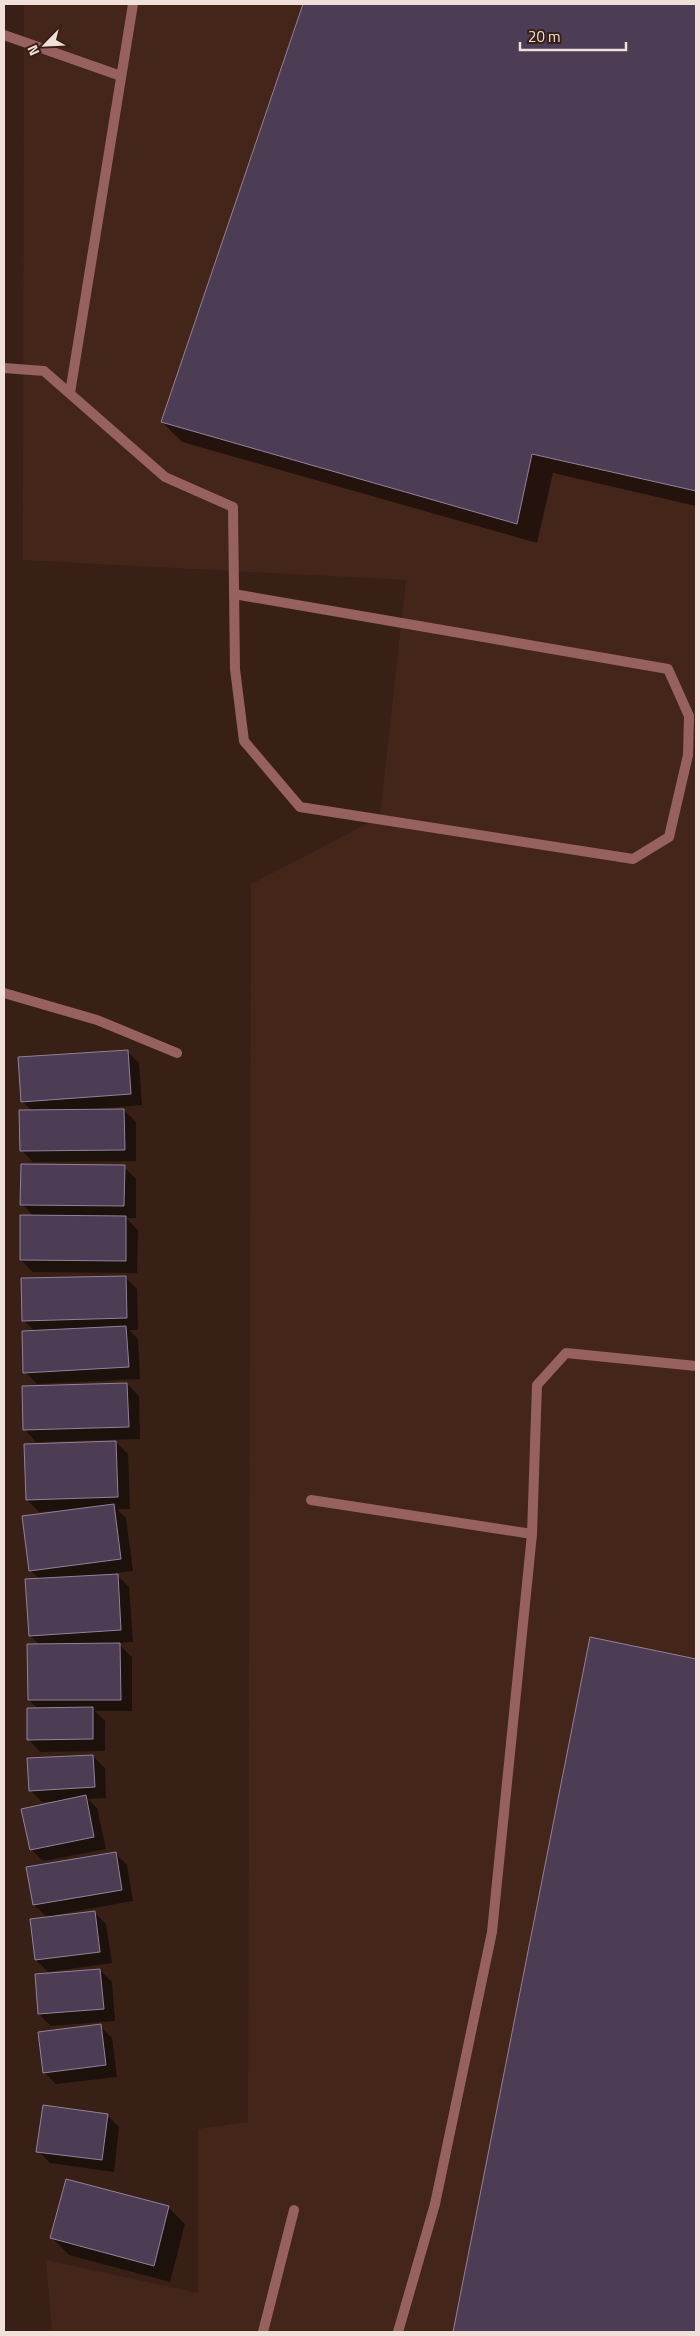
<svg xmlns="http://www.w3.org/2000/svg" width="700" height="2336" font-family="'Titillium Web',sans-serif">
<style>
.built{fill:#442519}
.shadow{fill:#0007}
.building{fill:#4d3d54;stroke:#93819a}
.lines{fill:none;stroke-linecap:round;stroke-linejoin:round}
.lane{stroke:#96615e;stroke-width:10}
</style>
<rect width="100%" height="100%" fill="#382016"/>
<path class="built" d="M24 4H696V2332H52L46 2260 198 2293V2129L248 2122 251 884 380 817 406 580 23 560Z"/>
<g class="shadow">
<path d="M304 4H696V506L553 473 537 543 182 442 162 422Z"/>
<path d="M127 1051 139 1063 142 1105 98 1109V1111L124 1110 136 1122V1161L33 1162 21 1150 32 1111 22 1101Z"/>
<path d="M124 1167 136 1179V1218H126L138 1230 137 1273 33 1272 21 1260 34 1217 22 1204Z"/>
<path d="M125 1277 137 1289 138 1330H129L138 1339 140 1379 37 1384 25 1372 35 1331 23 1320Z"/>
<path d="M127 1384 139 1396 140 1439 36 1442 25 1430Z"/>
<path d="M116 1442 128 1454 130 1509H117L126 1518 133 1571 115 1573 129 1587 133 1642 118 1643 132 1657V1711H95L105 1721V1751L40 1752 29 1740 38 1709 29 1700 40 1645 30 1635 40 1580 31 1571 57 1513V1511L39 1512 27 1500Z"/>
<path d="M591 1639 696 1660V2332H454Z"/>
<path d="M93 1756 105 1768 106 1798 88 1799 97 1808 106 1849 43 1861 31 1849 56 1801 42 1802 30 1790Z"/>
<path d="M115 1853 127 1865 133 1901 55 1915V1917L94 1912 106 1924 112 1963 48 1972 36 1960 48 1918 34 1905Z"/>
<path d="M100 1970 112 1982 115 2021 51 2026 39 2014 36 1975Z"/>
<path d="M100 2026 112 2038 117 2077 56 2084 44 2072Z"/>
<path d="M107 2115 119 2127 114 2172 50 2163 38 2151Z"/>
<path d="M168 2207 185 2224 170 2282 69 2255 52 2238Z"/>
</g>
<g class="building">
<path d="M303 4H696V491L532 454 517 524 161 422Z"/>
<path d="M128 1050 131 1094 21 1102 18 1057Z"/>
<path d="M124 1109 125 1150 20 1151 19 1110Z"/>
<path d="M21 1164 125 1165 124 1206 20 1205Z"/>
<path d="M20 1215 126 1216V1261L20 1260Z"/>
<path d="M126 1276 127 1318 22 1321 21 1278Z"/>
<path d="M126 1326 129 1367 23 1373 22 1331Z"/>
<path d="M127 1383 129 1427 23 1430 22 1386Z"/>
<path d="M116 1441 118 1497 26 1500 24 1444Z"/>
<path d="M114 1504 121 1559 29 1571 22 1516Z"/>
<path d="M118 1574 121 1630 29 1636 25 1579Z"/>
<path d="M590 1637 696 1659V2332H453Z"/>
<path d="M120 1643 121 1700H28L27 1644Z"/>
<path d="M93 1707V1739L27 1740V1708Z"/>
<path d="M93 1755 95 1787 29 1791 27 1758Z"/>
<path d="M86 1795 94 1837 30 1850 21 1809Z"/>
<path d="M116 1852 122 1890 33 1905 26 1867Z"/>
<path d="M95 1911 100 1952 35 1960 30 1919Z"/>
<path d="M100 1969 104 2009 38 2014 35 1974Z"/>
<path d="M101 2024 106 2065 43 2073 38 2032Z"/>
<path d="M43 2105 108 2114 102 2160 36 2152Z"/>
<path d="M66 2179 169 2206 154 2266 50 2238Z"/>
</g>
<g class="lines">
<g class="lane">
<path d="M4 35 121 76"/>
<path d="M4 368 44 371 165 477 233 507 235 669 244 741 300 807 633 859 669 837 688 755 689 716 668 669 234 594"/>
<path d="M70 393 133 4"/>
<path d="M4 993 97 1020 177 1053"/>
<path d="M311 1500 532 1534"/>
<path d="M263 2332 294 2210"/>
<path d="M398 2332 435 2204 492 1932 532 1534 537 1385 566 1353 696 1366"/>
</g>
</g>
<rect width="700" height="2336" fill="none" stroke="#f1e0da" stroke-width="10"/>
<g transform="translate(45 45) rotate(246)" stroke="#382016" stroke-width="4" paint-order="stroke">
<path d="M0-4L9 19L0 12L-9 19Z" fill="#f1e0da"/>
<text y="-8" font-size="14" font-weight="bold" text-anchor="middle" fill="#f1e0da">N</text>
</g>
<path d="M520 42v8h106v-8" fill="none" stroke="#f1e0da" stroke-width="2.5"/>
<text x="528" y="42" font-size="15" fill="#f1e0da" stroke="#382016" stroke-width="4" paint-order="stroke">20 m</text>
</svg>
